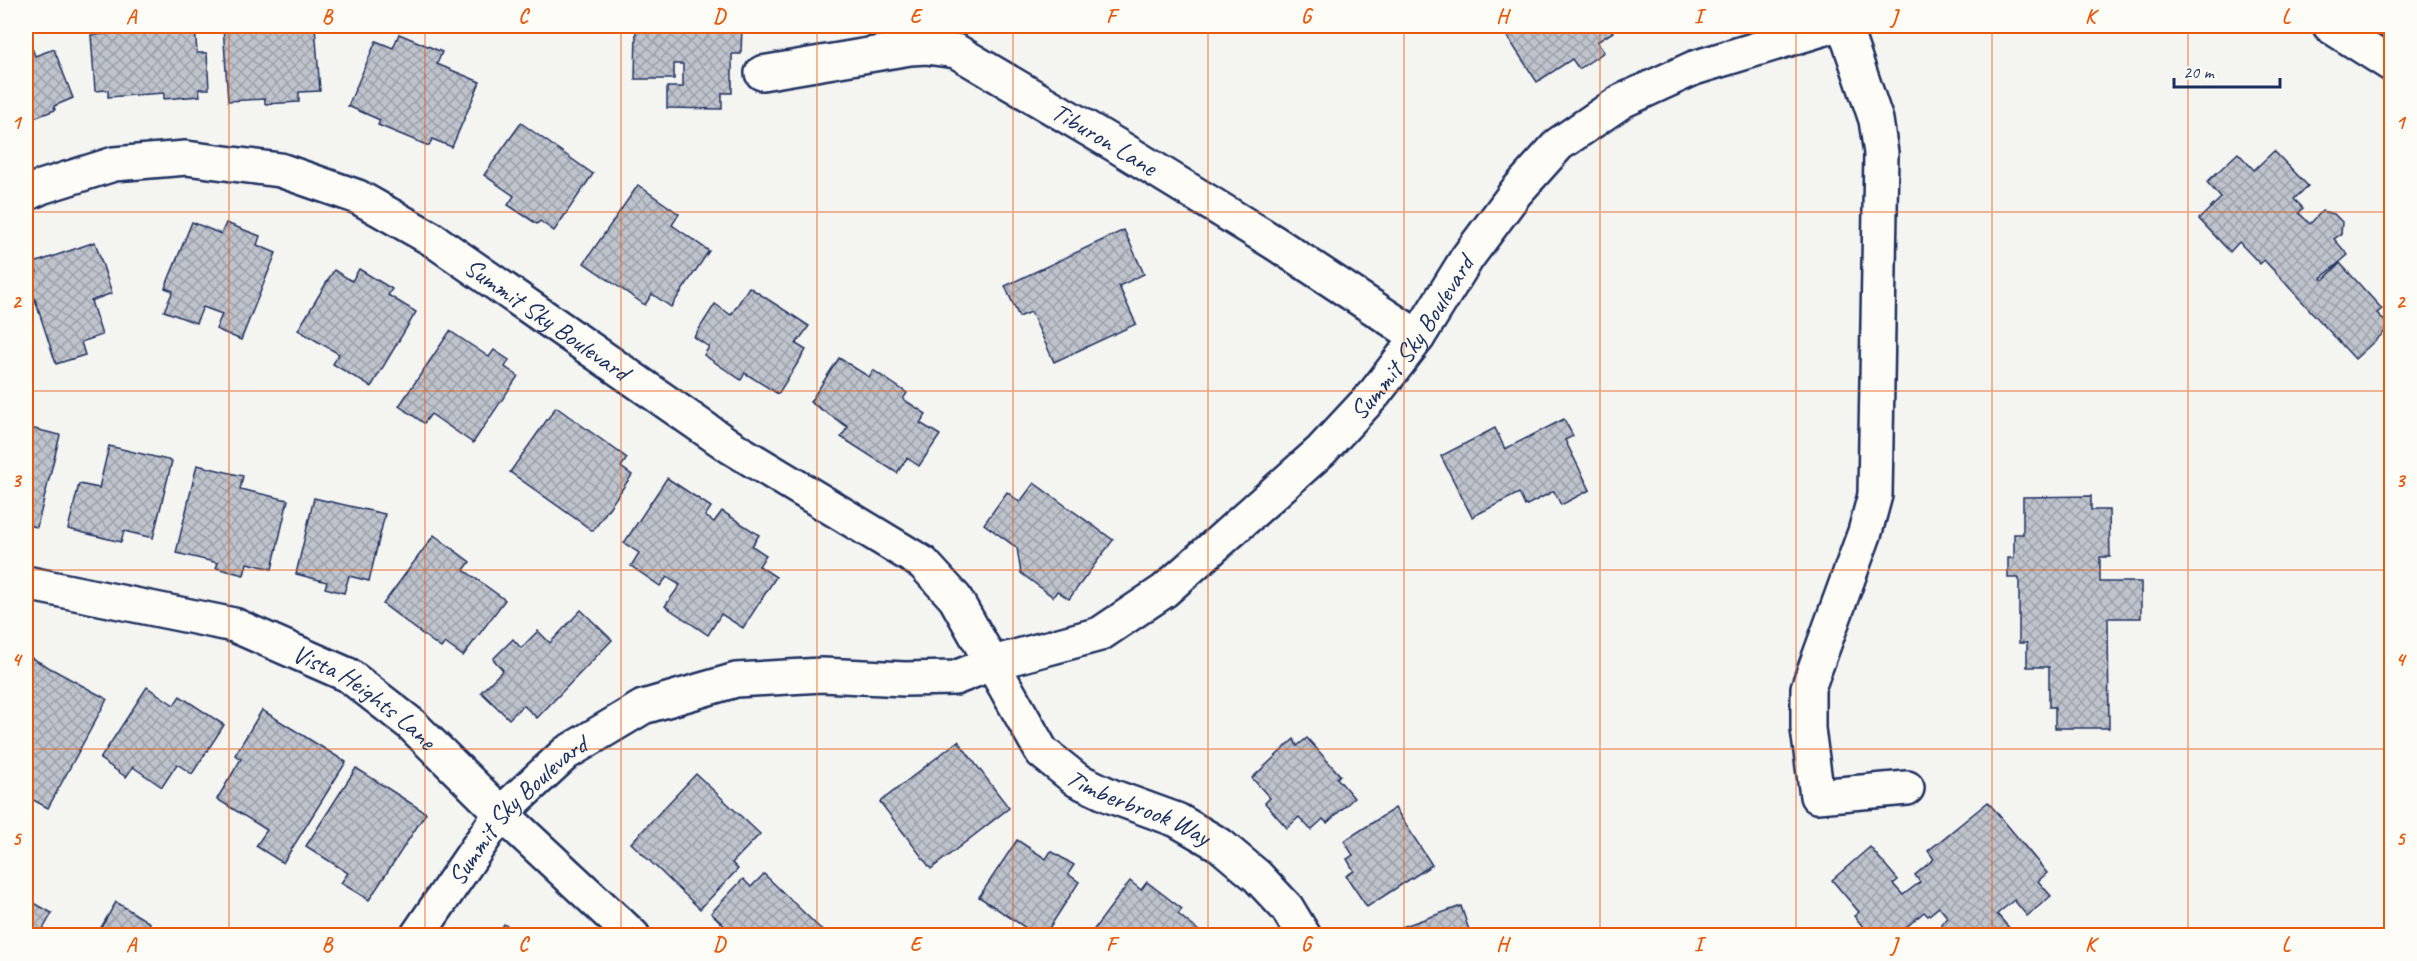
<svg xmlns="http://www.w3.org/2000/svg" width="2417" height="961" font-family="Caveat,sans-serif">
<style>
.building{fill:url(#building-cross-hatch);stroke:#1b2f5e;stroke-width:1.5}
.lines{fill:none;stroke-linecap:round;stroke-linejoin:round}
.minor-casing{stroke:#1b2f5e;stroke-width:38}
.minor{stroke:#fdfcf7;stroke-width:33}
.grid{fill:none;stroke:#e8590c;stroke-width:1.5;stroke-opacity:0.55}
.labels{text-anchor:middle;stroke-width:4.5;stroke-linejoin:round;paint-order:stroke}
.street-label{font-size:26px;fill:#1b2f5e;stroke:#fdfcf7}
.neatline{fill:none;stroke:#e8590c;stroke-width:2}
.grid-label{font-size:20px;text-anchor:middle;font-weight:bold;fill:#e8590c}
</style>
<defs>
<pattern id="building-cross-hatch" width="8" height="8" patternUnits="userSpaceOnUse" patternTransform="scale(1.5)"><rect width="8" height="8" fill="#bfc3cc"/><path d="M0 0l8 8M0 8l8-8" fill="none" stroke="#9a9fa9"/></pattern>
</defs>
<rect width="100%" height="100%" fill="#f4f4f1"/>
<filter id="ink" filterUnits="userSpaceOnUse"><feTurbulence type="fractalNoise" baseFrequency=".0167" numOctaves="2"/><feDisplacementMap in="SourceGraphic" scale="12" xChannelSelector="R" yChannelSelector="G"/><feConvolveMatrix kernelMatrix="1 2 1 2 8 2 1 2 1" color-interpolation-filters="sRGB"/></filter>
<g filter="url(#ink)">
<g class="building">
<path d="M106 26H195L197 53H207L209 89H199L200 96 164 99V93L108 97V90L95 91 91 35 107 34Z"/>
<path d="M223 26H315L320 91 299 92V102L265 104V99L228 101Z"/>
<path d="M652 26H742L741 54H732V93H722V109L667 108V87H683V64H674V79H635L636 29H652Z"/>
<path d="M1503 26H1608L1613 32 1597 42 1604 52 1579 69 1572 59 1537 82 1501 27Z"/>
<path d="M26 32 35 56 54 49 73 98 54 106 55 110 26 121 30 132 26 134Z"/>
<path d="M399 34 442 52 437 64 480 82 452 147 432 139 429 146 378 125 380 120 348 106 376 41 393 48Z"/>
<path d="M521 123 593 174 554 231 540 221 537 224 508 205 514 196 484 175Z"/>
<path d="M2274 151 2308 186 2294 199 2303 208 2299 213 2310 224 2322 211 2334 214 2342 222 2341 234 2334 239 2348 255 2321 278 2323 280 2340 263 2382 309 2377 313 2390 327 2355 359 2264 260 2260 264 2239 242 2230 252 2199 219 2221 198 2207 182 2238 153 2254 170Z"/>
<path d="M638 185 679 214 672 225 709 251 671 307 652 294 645 305 584 263Z"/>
<path d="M192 222 221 234 226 223 260 236 257 245 276 253 241 340 216 329 222 314 203 307 196 323 164 311 173 291 165 288Z"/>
<path d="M1124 230 1144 274 1119 286 1136 324 1054 362 1031 312 1019 317 1005 286Z"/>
<path d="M95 242 112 293 91 301 102 335 81 342 85 355 56 364 27 275 37 272 34 263Z"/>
<path d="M359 269 392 289 388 295 416 312 371 387 333 364 339 354 298 330 334 270 352 281Z"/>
<path d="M749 287 809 326 796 344 806 350 778 394 745 373 741 380 704 355 709 347 694 337 715 304 731 315Z"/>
<path d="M450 331 489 357 494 350 509 360 505 367 518 376 473 443 431 414 424 423 399 406Z"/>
<path d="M839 358 869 377 873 370 907 393 903 399 926 414 920 423 940 435 919 466 907 458 897 473 841 437 848 427 810 402Z"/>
<path d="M556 407 627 458 621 467 632 475 593 531 510 472Z"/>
<path d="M1564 419 1573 436 1565 440 1590 490 1561 505 1554 491 1525 506 1519 493 1472 517 1441 456 1495 428 1505 449Z"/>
<path d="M26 427 60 435 37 527 26 525Z"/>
<path d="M109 446 172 461 153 538 124 531 121 542 68 529 79 484 99 488Z"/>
<path d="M197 465 243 476 240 489 288 500 272 569 247 563 244 575 216 568 218 563 176 553Z"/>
<path d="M667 478 711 507 705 516 714 522 722 511 759 535 752 546 766 555 759 566 776 577 743 628 721 614 708 635 665 606 680 585 667 577 660 586 631 566 639 553 624 543Z"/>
<path d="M1034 483 1113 540 1069 599 1057 591 1053 597 1021 573 1017 548 984 524 1007 492 1020 502Z"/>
<path d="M2091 496V510H2109L2110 557H2100V582H2141V618H2108L2109 728H2055V707H2049V667H2027V643H2019V578H2008V558H2014V534H2023V497Z"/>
<path d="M314 498 385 514 369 581 349 576 344 593 325 588 327 582 296 574Z"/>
<path d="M434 535 470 562 464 570 505 600 463 656 445 643 441 648 383 604Z"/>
<path d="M581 610 612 640 537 718 523 705 509 719 481 692 503 670 493 659 513 639 521 648 538 631 550 643Z"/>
<path d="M26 655 107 699 48 808 26 796Z"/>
<path d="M147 687 174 705 180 696 224 725 192 774 177 764 162 787 133 767 126 777 100 759Z"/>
<path d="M262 710 346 762 283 863 256 846 267 830 217 799 241 759 235 755Z"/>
<path d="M1307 738 1340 775 1337 778 1354 798 1327 823 1323 819 1311 830 1299 817 1287 828 1265 803 1270 798 1252 778 1294 739 1297 746Z"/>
<path d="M958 741 1009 808 931 869 880 802Z"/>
<path d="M356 768 426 813 369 900 341 883 348 873 306 846Z"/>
<path d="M696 774 760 834 732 863 738 869 700 909 631 843Z"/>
<path d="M1988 802 2047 873 2038 881 2051 896 2027 916 2014 900 1997 914 2010 929 2002 936H1942V923L1948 918 1939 907 1928 916 1924 912 1896 936H1871L1854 916 1859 912 1832 880 1870 847 1898 880 1893 884 1903 895 1920 882 1915 875 1934 859 1928 851Z"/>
<path d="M1395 808 1432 865 1367 907 1346 876 1354 871 1347 859 1353 855 1344 841Z"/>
<path d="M1017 840 1046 859 1051 851 1074 865 1068 874 1079 882 1044 936H1038L979 897Z"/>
<path d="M764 874 827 935V936H735L711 913 743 879 751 887Z"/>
<path d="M1130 881 1141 890 1147 882 1182 909 1178 914 1199 931 1195 936H1089Z"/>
<path d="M116 902 150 923 147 929 157 936H96Z"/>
<path d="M34 903 52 913 39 936H26V907L31 910Z"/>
<path d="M1461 906 1471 936H1386L1385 933Z"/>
<path d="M504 924 522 936H497Z"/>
<path d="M169 928 182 936H165Z"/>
</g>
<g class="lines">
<defs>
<g id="minor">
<path d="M1844 26 1876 120 1881 153 1875 495 1865 532 1808 688V729L1817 796 1907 788"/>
<path d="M2330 26 2392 65"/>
<path id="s1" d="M762 73 910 48 926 47 956 51 1114 144 1275 243 1418 337"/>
<path id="s2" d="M26 194 41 187 114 164 186 158 280 170 358 197 432 239 731 447 923 563 955 598 1042 752 1077 780 1111 796 1177 820 1220 845 1257 876 1287 908 1304 936"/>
<path id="s3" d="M26 583 234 625 348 675 411 724 501 813 633 936"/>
<path id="s4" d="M417 936 501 813 566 753 643 707 736 680 822 675 905 679 955 678 993 663 1100 634 1164 591 1321 451 1375 393 1418 337 1467 258 1516 192 1559 144 1622 101 1694 68 1832 26"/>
</g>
</defs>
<use href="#minor" class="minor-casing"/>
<use href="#minor" class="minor"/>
</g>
</g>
<path class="grid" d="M229 26V936M425 26V936M621 26V936M817 26V936M1013 26V936M1208 26V936M1404 26V936M1600 26V936M1796 26V936M1992 26V936M2188 26V936M26 212H2392M26 391H2392M26 570H2392M26 749H2392"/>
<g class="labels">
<g class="street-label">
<text dy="9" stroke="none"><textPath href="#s1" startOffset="369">Tiburon Lane</textPath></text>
<text dy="9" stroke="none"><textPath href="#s2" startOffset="568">Summit Sky Boulevard</textPath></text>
<text dy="9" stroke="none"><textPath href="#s4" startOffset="1228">Summit Sky Boulevard</textPath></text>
<text dy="9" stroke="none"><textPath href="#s3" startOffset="362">Vista Heights Lane</textPath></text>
<text dy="9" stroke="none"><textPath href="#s2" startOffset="1353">Timberbrook Way</textPath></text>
<text dy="9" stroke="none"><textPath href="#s4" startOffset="162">Summit Sky Boulevard</textPath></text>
</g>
</g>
<rect width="2417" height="961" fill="none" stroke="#fdfcf7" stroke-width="66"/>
<path d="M2174 78v9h106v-9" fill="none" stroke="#1b2f5e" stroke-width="3"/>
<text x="2183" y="78" font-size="18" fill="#1b2f5e" stroke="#fdfcf7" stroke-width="4.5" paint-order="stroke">20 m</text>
<rect x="33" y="33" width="2351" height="895" class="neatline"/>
<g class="grid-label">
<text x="131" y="23">A</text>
<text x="327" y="23">B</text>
<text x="523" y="23">C</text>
<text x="719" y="23">D</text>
<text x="915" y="23">E</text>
<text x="1111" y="23">F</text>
<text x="1306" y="23">G</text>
<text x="1502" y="23">H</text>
<text x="1698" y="23">I</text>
<text x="1894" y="23">J</text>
<text x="2090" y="23">K</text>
<text x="2286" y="23">L</text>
<text x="16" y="129">1</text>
<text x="2400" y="129">1</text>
<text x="16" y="308">2</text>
<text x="2400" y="308">2</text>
<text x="16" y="487">3</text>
<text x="2400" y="487">3</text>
<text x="16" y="666">4</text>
<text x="2400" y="666">4</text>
<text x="16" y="845">5</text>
<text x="2400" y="845">5</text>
<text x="131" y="951">A</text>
<text x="327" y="951">B</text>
<text x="523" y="951">C</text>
<text x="719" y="951">D</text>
<text x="915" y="951">E</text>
<text x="1111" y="951">F</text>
<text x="1306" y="951">G</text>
<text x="1502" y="951">H</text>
<text x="1698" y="951">I</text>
<text x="1894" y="951">J</text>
<text x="2090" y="951">K</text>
<text x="2286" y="951">L</text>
</g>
</svg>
